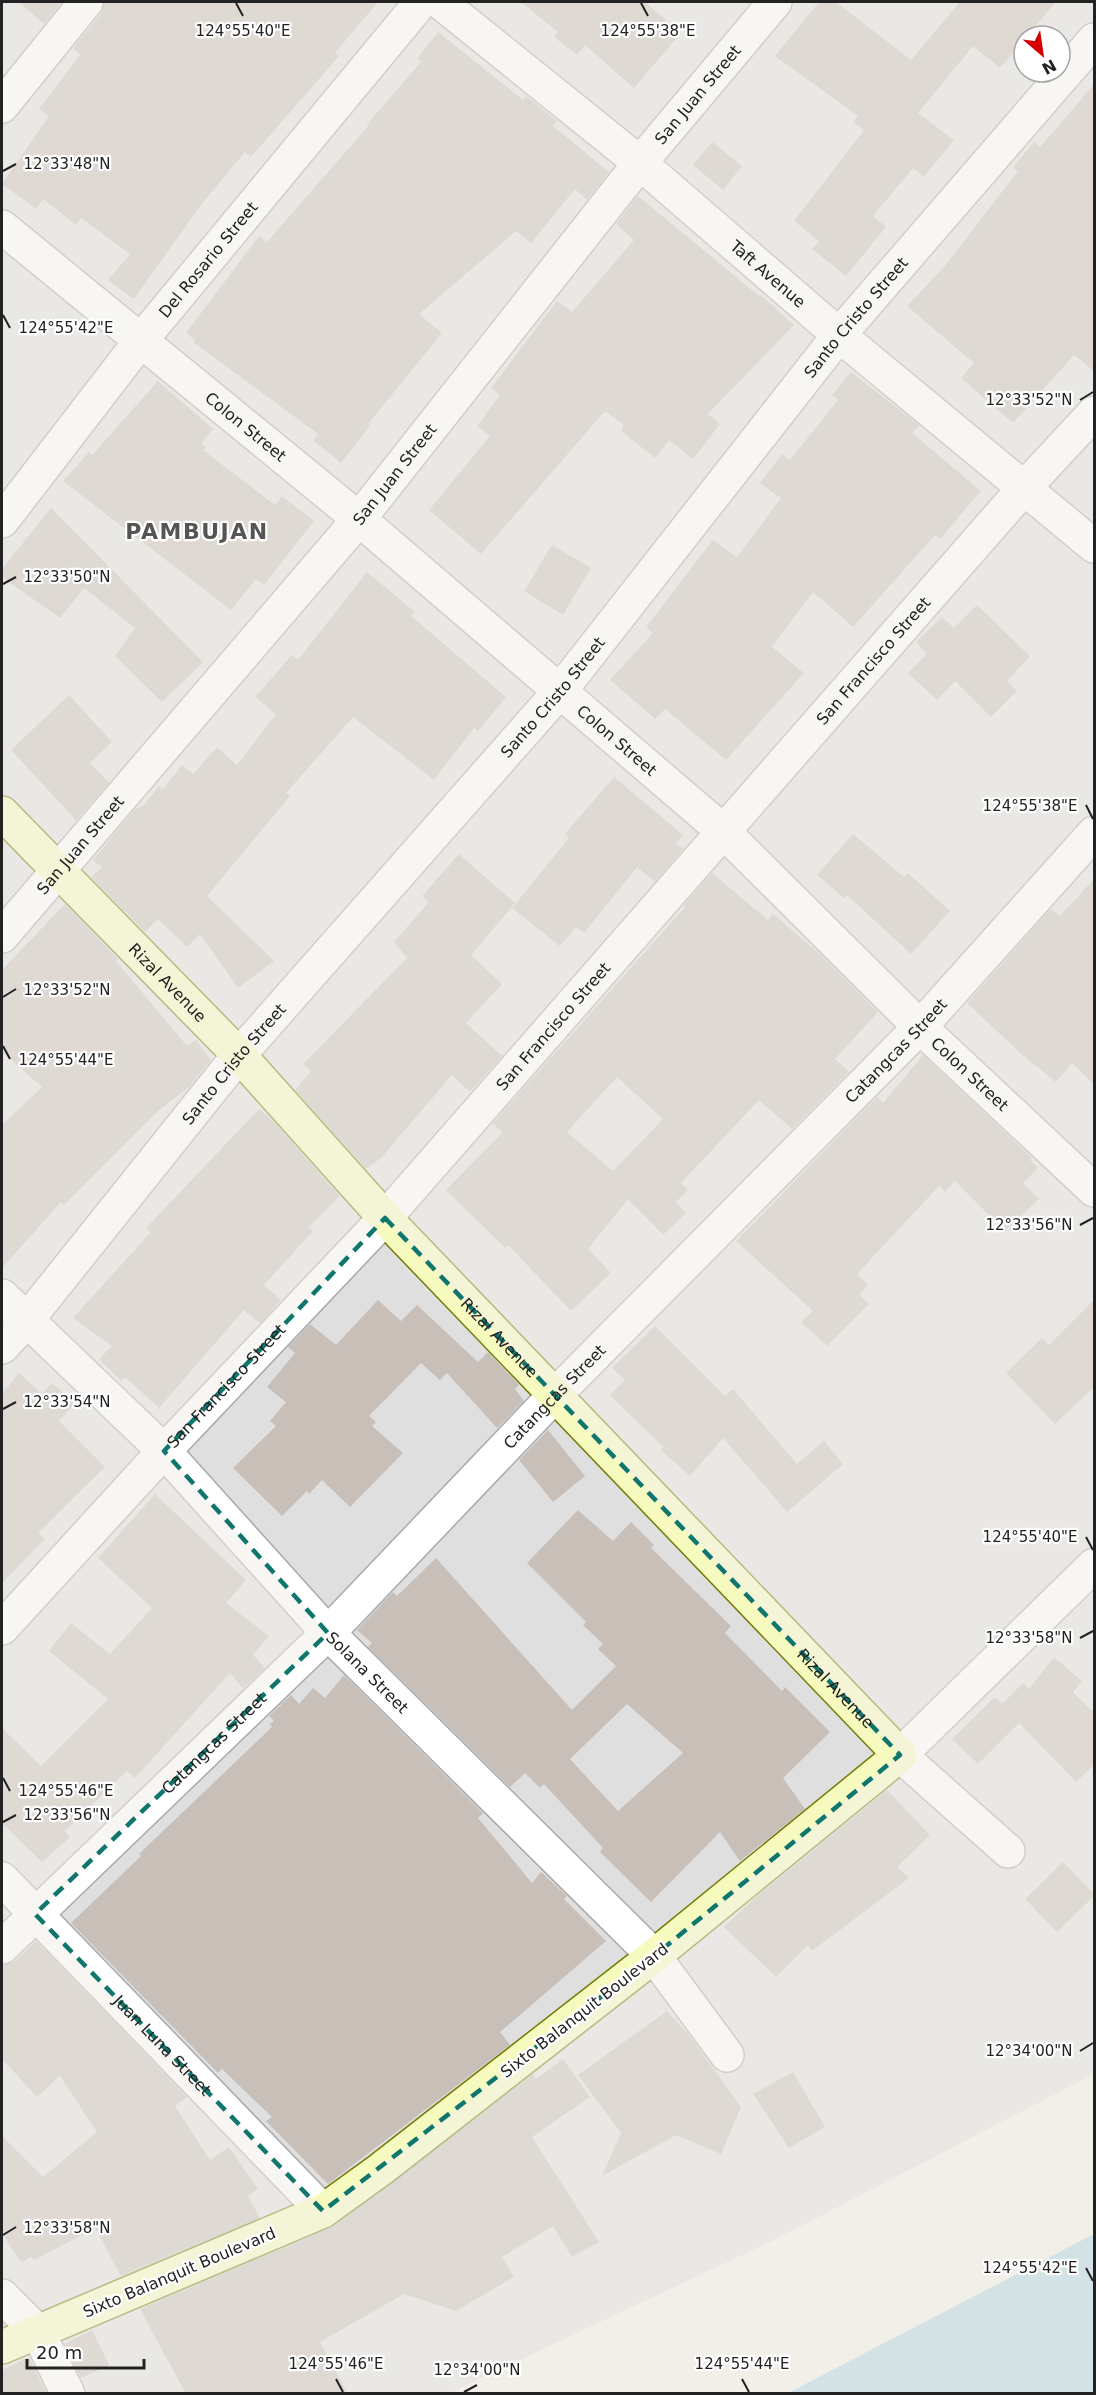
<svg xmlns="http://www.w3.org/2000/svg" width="1096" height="2395" font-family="'DejaVu Sans',sans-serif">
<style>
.residential{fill:#e0dfdf;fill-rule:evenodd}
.water{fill:#aad3df}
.building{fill:#c7bfb8;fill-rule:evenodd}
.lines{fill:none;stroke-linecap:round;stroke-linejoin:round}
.street-casing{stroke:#a9a9a9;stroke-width:36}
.secondary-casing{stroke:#707d05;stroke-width:36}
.street{stroke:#fff;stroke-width:33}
.secondary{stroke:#f7fabf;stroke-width:33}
.marked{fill:none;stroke:#0f766e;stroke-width:4.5;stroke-dasharray:12 8;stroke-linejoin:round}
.ticks{fill:none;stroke:#222;stroke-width:2}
.labels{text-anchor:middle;stroke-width:4.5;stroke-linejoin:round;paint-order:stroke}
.street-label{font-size:16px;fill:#222;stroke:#fff}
.district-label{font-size:22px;font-weight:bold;letter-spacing:1.5px;fill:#555;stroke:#fff}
.ticks-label{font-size:15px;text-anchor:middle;fill:#222;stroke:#fff;stroke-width:4.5;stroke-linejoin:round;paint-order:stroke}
</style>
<rect width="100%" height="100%" fill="#f2efe9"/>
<path class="residential" d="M2 2H1094V2074L776 2239 450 2393 2 2394ZM1024 36H1060V72H1024Z"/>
<path class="water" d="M1094 2234V2393H788Z"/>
<g class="building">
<path d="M19 2H62L44 24Z"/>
<path d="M104 2H378L335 53 339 56 251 157 245 152 204 201 134 299 108 280 130 254 81 218 76 225 43 199 36 209 2 184 49 116 39 109 80 55 73 48 101 14Z"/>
<path d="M521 2H645L681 33 634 88 585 45 577 55 554 37 558 32Z"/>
<path d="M819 2H836L911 60 960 2H1056L1027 36H1024V40L1000 68 973 46 918 113 954 140 924 177 913 168 873 216 886 227 846 276 812 249 819 241 794 221 864 130 853 122 858 116 775 56Z"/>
<path d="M438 32 523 100 526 96 557 121 553 126 609 172 587 200 575 189 531 243 516 231 419 314 442 333 368 424 370 426 341 463 313 440 318 434 193 342 195 340 186 333 259 236 267 242 369 125 367 124 421 62 417 59Z"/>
<path d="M1095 83V372L1074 355 1013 423 961 378 974 363 907 306 944 267 1018 171 1013 167 1034 142 1040 147Z"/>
<path d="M712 142 742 166 723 190 693 165Z"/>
<path d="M638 196 759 296 761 295 794 325 708 414 720 424 693 459 669 440 655 458 621 431 624 425 605 411 481 554 429 510 490 436 477 426 500 395 491 388 557 301 572 312 634 240 616 224Z"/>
<path d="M851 372 919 425 912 433 981 491 940 539 935 535 853 627 813 592 772 647 804 673 726 760 665 709 655 719 610 680 653 633 646 627 713 540 737 557 781 498 760 483 782 454 790 460 838 400 832 395Z"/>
<path d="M158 381 213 429 201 443 206 447 203 450 275 505 282 496 314 521 264 585 256 579 231 610 63 481 89 452 92 455Z"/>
<path d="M51 508 203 662 162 702 115 656 135 628 84 588 60 618 2 577V569Z"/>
<path d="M552 545 591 568 563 615 524 591Z"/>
<path d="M367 572 415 612 411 616 506 697 478 731 474 728 434 780 353 717 286 793 290 796 207 896 274 961 238 988 200 934 187 947 158 919 145 932 91 877 102 867 93 860 134 810 143 806 159 786 163 789 182 765 193 774 217 747 237 765 276 714 255 697 292 655 298 660Z"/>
<path d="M977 605 1030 656 1007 681 1017 691 991 717 955 681 937 700 908 673 927 654 916 642 942 617 954 628Z"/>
<path d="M69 695 112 742 90 763 109 783 76 820 11 750Z"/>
<path d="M614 777 683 835 676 843 683 849 655 882 637 867 584 933 576 927 560 946 512 908 569 838 565 834Z"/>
<path d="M853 834 904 877 908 873 950 911 911 954 847 895 844 898 817 875Z"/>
<path d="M459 854 515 903 471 955 502 984 466 1023 502 1056 470 1092 452 1075 381 1158 366 1169 295 1090 311 1071 303 1064 407 958 394 942 429 902 422 896Z"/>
<path d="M712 873 768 920 773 914 819 953 878 1012 835 1059 849 1072 792 1129 759 1100 681 1183 688 1190 676 1202 686 1213 663 1235 628 1199 588 1249 611 1273 571 1311 508 1245 505 1248 446 1190 503 1132 492 1124 685 907 683 906ZM617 1077 663 1119 613 1171 567 1132Z"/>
<path d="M1095 878V1086L1072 1063 1056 1082 1020 1053 967 1003 1051 909 1060 916Z"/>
<path d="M65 904 118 959 116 961 187 1046 196 1040 211 1060 189 1087 158 1111 64 1205 61 1202 2 1268V1125L42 1087 2 1052V970Z"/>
<path d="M923 1055 1032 1158 1030 1160 1038 1168 1023 1183 1039 1199 1005 1231 955 1181 945 1192 939 1186 857 1274 868 1285 859 1294 869 1304 827 1346 801 1322 813 1311 736 1241 877 1097 883 1103Z"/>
<path d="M259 1109 271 1119 340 1196 309 1227 313 1231 264 1285 281 1300 260 1323 244 1310 159 1408 125 1377 121 1381 99 1359 112 1346 73 1318 151 1232 146 1228Z"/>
<path d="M1095 1299V1386L1055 1424 1006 1373 1042 1338 1049 1345Z"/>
<path d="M378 1300 401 1321 417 1305 478 1362 488 1352 519 1385 515 1389 524 1401 497 1428 447 1373 440 1380 421 1363 369 1416 376 1422 372 1426 403 1453 350 1507 322 1480 309 1494 307 1491 282 1516 233 1468 276 1426 270 1421 286 1402 267 1387 295 1353 288 1347 310 1324 336 1345Z"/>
<path d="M655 1326 725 1396 733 1389 797 1464 824 1441 843 1464 787 1512 723 1438 690 1476 661 1450 663 1447 610 1395 625 1380 612 1368Z"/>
<path d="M19 1373 42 1394 52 1383 75 1403 59 1421 105 1467 38 1533 45 1539 2 1583V1394Z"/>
<path d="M548 1430 585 1476 553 1502 519 1460Z"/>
<path d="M155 1494 246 1580 226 1603 269 1636 253 1655 265 1668 243 1688 230 1673 135 1778 127 1771 65 1831 70 1837 42 1862 2 1823V1728L41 1766 108 1699 49 1651 71 1623 110 1654 152 1608 98 1558Z"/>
<path d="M578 1510 613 1541 631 1522 654 1545 651 1548 731 1626 725 1633 782 1691 785 1687 830 1732 783 1778 805 1809 740 1861 720 1832 651 1902 600 1852 603 1848 544 1784 540 1788 525 1773 510 1787 368 1647 372 1643 357 1630 393 1592 397 1596 436 1558 572 1710 616 1666 598 1649 603 1644 583 1625 586 1622 527 1563ZM627 1704 683 1753 618 1811 570 1759Z"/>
<path d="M1054 1657 1082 1681 1073 1692 1095 1714V1764L1076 1782 1019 1723 978 1764 952 1739 995 1697 1002 1704 1023 1683 1029 1689Z"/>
<path d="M344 1675 483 1813 478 1818 532 1883 541 1872 567 1896 564 1899 606 1941 500 2032 510 2045 328 2184 266 2121 272 2117 222 2069 218 2073 71 1923 141 1856 139 1854 272 1727 270 1724 274 1721 269 1716 291 1695 299 1704 313 1688 325 1698Z"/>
<path d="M887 1790 930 1835 897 1867 909 1878 812 1951 808 1945 776 1977 724 1927 757 1896Z"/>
<path d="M1063 1862 1095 1895 1057 1932 1025 1899Z"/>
<path d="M36 1941 187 2097 175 2106 210 2160 229 2147 258 2189 248 2196 260 2218 121 2276 95 2228 34 2260 31 2256 22 2263 2 2234V2136L43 2177 97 2132 60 2076 37 2097 2 2059V1966L15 1961Z"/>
<path d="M667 2011 689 2035 741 2107 721 2154 676 2135 602 2176 621 2133 578 2075Z"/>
<path d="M563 2059 590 2097 532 2137 599 2242 572 2257 553 2226 502 2257 514 2277 456 2311 404 2294 320 2342 348 2394H186L140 2309 334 2226 533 2074 536 2079Z"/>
<path d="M793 2072 825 2127 789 2148 753 2094Z"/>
<path d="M92 2330 109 2365 81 2378 64 2344Z"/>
<path d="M29 2357 47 2394H2V2370Z"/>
</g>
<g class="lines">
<defs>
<g id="street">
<path id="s1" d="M440 2 640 163 839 335 1094 546"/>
<path d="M2 106 86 2"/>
<path id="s2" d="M2 227 359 519 723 831 920 1027 1094 1190"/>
<path id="s3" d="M2 521 142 339 421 2"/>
<path id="s4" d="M2 936 359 519 640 163 775 2"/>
<path id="s5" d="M2 1296 164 1451 328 1633 654 1956 727 2055"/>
<path id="s6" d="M2 1347 27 1320 239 1055 560 691 839 335 1094 40"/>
<path id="s7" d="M2 1628 164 1451 385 1218 1025 487 1094 413"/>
<path d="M1008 1851 900 1755 1094 1565"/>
<path id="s8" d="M2 1879 323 2211"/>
<path id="s9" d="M2 1947 328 1633 554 1396 920 1027 1094 833"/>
<path d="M2 2296 38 2332 68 2394"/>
</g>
<g id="secondary">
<path id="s10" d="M2 813 239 1055 385 1218 900 1755 654 1956 381 2169 323 2211 2 2347"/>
</g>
</defs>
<use href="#street" class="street-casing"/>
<use href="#secondary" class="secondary-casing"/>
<use href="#street" class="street"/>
<use href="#secondary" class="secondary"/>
</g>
<path d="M0 0H1096V2395H0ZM385 1218 900 1755 654 1956 323 2211 35 1914 328 1633 164 1451Z" fill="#f2efe9" fill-opacity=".55" fill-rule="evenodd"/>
<path class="marked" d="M385 1218 900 1755 654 1956 323 2211 35 1914 328 1633 164 1451Z"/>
<path class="ticks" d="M236 3 243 16M641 3 648 16M3 171 16 164M3 315 10 328M1080 400 1093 392M3 584 16 577M1086 805 1093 819M3 997 16 989M3 1046 10 1059M1080 1225 1093 1218M3 1409 16 1402M1086 1537 1093 1550M1080 1638 1093 1631M3 1778 10 1791M3 1822 16 1815M1080 2051 1093 2043M3 2235 16 2227M1086 2268 1093 2281M336 2379 343 2392M742 2379 749 2392M464 2392 477 2385"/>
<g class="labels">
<g class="street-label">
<text dy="6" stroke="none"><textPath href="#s4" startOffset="1092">San Juan Street</textPath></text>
<text dy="6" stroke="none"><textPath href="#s3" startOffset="333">Del Rosario Street</textPath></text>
<text dy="6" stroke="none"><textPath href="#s1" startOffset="426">Taft Avenue</textPath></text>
<text dy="6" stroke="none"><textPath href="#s6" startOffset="1338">Santo Cristo Street</textPath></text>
<text dy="6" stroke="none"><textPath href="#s2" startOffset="315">Colon Street</textPath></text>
<text dy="6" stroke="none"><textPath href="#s4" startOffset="606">San Juan Street</textPath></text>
<text dy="6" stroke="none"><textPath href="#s7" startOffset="1302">San Francisco Street</textPath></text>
<text dy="6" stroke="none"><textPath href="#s6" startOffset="852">Santo Cristo Street</textPath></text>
<text dy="6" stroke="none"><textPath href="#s2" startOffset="801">Colon Street</textPath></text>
<text dy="6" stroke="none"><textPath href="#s4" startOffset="120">San Juan Street</textPath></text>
<text dy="6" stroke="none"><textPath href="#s10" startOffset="237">Rizal Avenue</textPath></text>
<text dy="6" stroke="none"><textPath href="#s7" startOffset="816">San Francisco Street</textPath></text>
<text dy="6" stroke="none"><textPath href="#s9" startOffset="1266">Catangcas Street</textPath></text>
<text dy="6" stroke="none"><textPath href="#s6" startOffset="366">Santo Cristo Street</textPath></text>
<text dy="6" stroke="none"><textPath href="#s2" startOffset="1287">Colon Street</textPath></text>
<text dy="6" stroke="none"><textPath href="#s10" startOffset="723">Rizal Avenue</textPath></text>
<text dy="6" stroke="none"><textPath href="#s7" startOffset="330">San Francisco Street</textPath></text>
<text dy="6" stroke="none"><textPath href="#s9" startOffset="780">Catangcas Street</textPath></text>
<text dy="6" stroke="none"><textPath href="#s5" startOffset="525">Solana Street</textPath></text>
<text dy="6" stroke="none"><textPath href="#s10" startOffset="1209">Rizal Avenue</textPath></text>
<text dy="6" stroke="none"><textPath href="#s9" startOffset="294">Catangcas Street</textPath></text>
<text transform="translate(584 2010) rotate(-38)" y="6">Sixto Balanquit Boulevard</text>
<text dy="6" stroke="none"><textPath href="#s8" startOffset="231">Juan Luna Street</textPath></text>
<text transform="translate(179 2272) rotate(-23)" y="6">Sixto Balanquit Boulevard</text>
</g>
<g class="district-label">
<text x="197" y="539">PAMBUJAN</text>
</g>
</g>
<g class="ticks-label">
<text x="243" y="36">124°55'40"E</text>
<text x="648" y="36">124°55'38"E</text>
<text x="67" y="169">12°33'48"N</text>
<text x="66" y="333">124°55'42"E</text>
<text x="1029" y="405">12°33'52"N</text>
<text x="67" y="582">12°33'50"N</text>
<text x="1030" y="811">124°55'38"E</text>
<text x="67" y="995">12°33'52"N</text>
<text x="66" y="1065">124°55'44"E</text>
<text x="1029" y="1230">12°33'56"N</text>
<text x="67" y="1407">12°33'54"N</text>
<text x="1030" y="1542">124°55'40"E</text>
<text x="1029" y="1643">12°33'58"N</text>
<text x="66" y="1796">124°55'46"E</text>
<text x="67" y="1820">12°33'56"N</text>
<text x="1029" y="2056">12°34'00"N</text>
<text x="67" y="2233">12°33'58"N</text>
<text x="1030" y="2273">124°55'42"E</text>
<text x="336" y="2369">124°55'46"E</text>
<text x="742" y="2369">124°55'44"E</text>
<text x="477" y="2375">12°34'00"N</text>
</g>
<rect width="1096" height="2395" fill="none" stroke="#222222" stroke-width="6"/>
<g transform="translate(1042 54) rotate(151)"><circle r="28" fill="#ffffff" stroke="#a7a7a7" stroke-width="1.5"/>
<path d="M0-4.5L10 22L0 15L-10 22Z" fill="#d40000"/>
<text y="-9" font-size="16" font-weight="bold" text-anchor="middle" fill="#222222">N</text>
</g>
<path d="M27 2359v9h117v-9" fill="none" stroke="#222222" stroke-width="3"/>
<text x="36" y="2359" font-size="18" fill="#222222" stroke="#ffffff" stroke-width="4.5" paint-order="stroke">20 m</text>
</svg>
